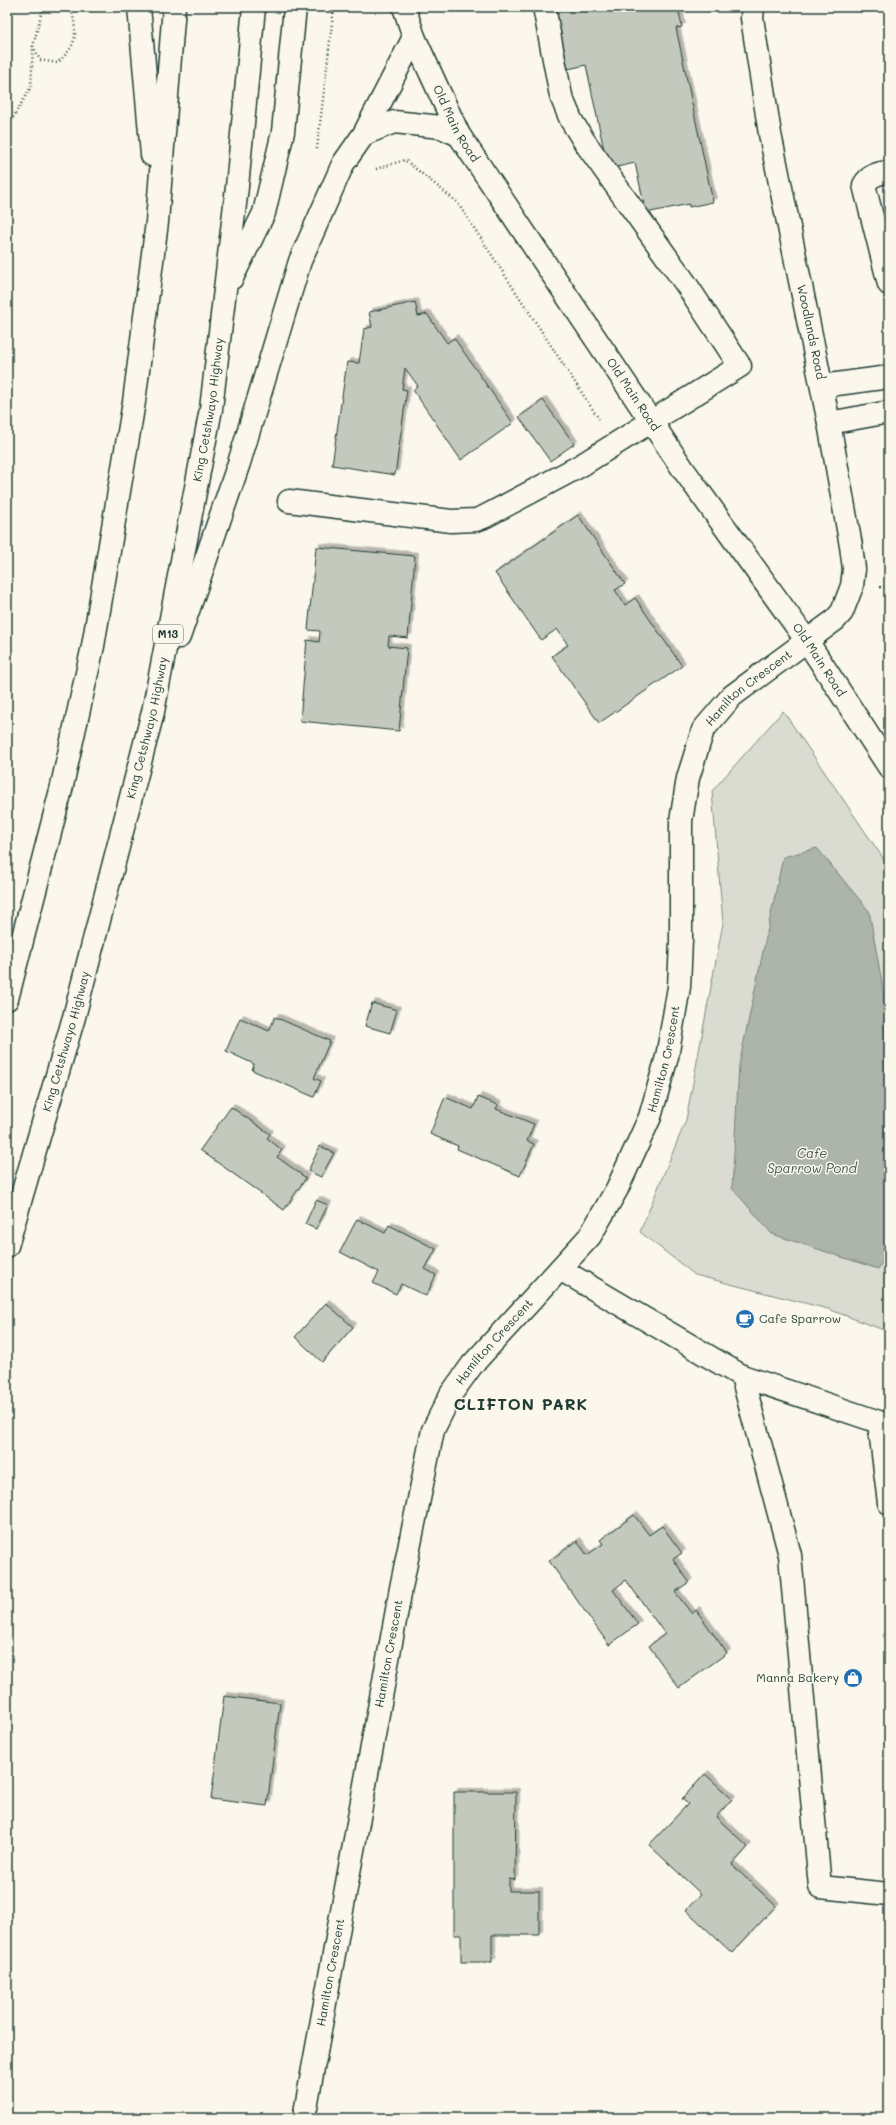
<svg xmlns="http://www.w3.org/2000/svg" width="896" height="2125" font-family="Mali,sans-serif">
<style>
.green{fill:#dbdcd1;stroke:#7d8c82}
.water{fill:#adb4aa;stroke:#74847b}
.building{fill:#c4c9be;stroke:#1f3d34;filter:url(#shadow)}
.lines{fill:none;stroke-linecap:round;stroke-linejoin:round}
.minor-casing{stroke:#1f3d34;stroke-width:25}
.highway-casing{stroke:#1f3d34;stroke-width:25}
.path{stroke:#1f3d34;stroke-width:2.5;stroke-dasharray:1 3;stroke-linecap:butt}
.minor{stroke:#fbf7ec;stroke-width:22}
.highway{stroke:#fbf7ec;stroke-width:22}
.labels{text-anchor:middle;stroke-width:3;stroke-linejoin:round;paint-order:stroke}
.shield{fill:#fbf7ec;stroke:#61756b;stroke-width:1}
.shield-label{font-size:11px;font-weight:bold;fill:#1f3d34}
.street-label{font-size:12px;fill:#1f3d34;stroke:#fbf7ec}
.poi-label{font-size:12px;fill:#1f3d34;stroke:#fbf7ec;text-anchor:start}
.water-label{font-size:13px;font-style:italic;fill:#425b52;stroke:#fbf7ec}
.district-label{font-size:16px;font-weight:bold;letter-spacing:1px;fill:#1f3d34;stroke:#fbf7ec}
</style>
<defs>
<filter id="shadow"><feDropShadow dx="3.5" dy="-3.5" stdDeviation="0" flood-color="#0004"/></filter>
</defs>
<rect width="100%" height="100%" fill="#fbf7ec"/>
<filter id="ink" filterUnits="userSpaceOnUse"><feTurbulence type="fractalNoise" baseFrequency=".025" numOctaves="2"/><feDisplacementMap in="SourceGraphic" scale="8" xChannelSelector="R" yChannelSelector="G"/><feConvolveMatrix kernelMatrix="1 2 1 2 8 2 1 2 1" color-interpolation-filters="sRGB"/></filter>
<g filter="url(#ink)">
<path class="green" d="M783 711 883 858 889 875V1332L828 1309 695 1275 640 1232 686 1120 723 923 712 791Z"/>
<path class="water" d="M817 848 869 911 881 977 889 1040V1252L878 1269 772 1234 732 1188 739 1065 783 857Z"/>
<g class="building">
<path d="M555 7H678L682 27 676 28 713 202 689 207V204L646 213 635 163 608 169 586 65 568 69Z"/>
<path d="M415 302 418 316 427 314 447 343 454 338 513 423 461 460 413 390 418 386 405 368 402 389 407 390 395 475 332 465 347 362 359 363 364 329 372 327 369 312Z"/>
<path d="M543 400 574 444 550 461 519 417Z"/>
<path d="M578 515 625 584 615 590 625 605 635 598 682 666 599 723 552 656 568 645 557 629 541 640 495 573Z"/>
<path d="M316 547 415 556 408 638 389 636 388 646 407 648 399 731 300 721 307 640 319 642 320 631 308 630Z"/>
<path d="M372 1003 397 1010 390 1033 365 1026Z"/>
<path d="M275 1017 330 1041 314 1078 321 1081 314 1097 252 1070 254 1064 226 1051 240 1018 269 1031Z"/>
<path d="M445 1097 473 1109 478 1097 498 1105 496 1109 534 1124 527 1141 534 1144 520 1176 457 1149 458 1146 430 1134Z"/>
<path d="M231 1107 270 1134 267 1138 282 1150 277 1157 306 1178 284 1210 200 1150Z"/>
<path d="M320 1146 334 1153 321 1177 308 1171Z"/>
<path d="M316 1200 328 1205 316 1229 305 1224Z"/>
<path d="M357 1219 385 1233 389 1225 436 1249 425 1269 436 1275 426 1296 401 1284 396 1294 373 1283 379 1272 340 1252Z"/>
<path d="M326 1303 353 1327 322 1362 295 1337Z"/>
<path d="M634 1515 649 1535 662 1526 682 1553 673 1559 689 1582 675 1592 692 1614 696 1610 727 1653 679 1688 649 1646 665 1634 626 1580 613 1590 638 1624 609 1645 549 1561 577 1541 587 1555 603 1544 600 1540Z"/>
<path d="M224 1696 280 1703 267 1806 211 1799Z"/>
<path d="M705 1774 732 1799 716 1817 748 1847 732 1865 776 1906 732 1953 686 1910 701 1894 649 1845 688 1804 682 1799Z"/>
<path d="M454 1792H516L515 1880 509 1879V1891H539V1935H492V1962H461V1935H454Z"/>
</g>
<g class="lines">
<defs>
<g id="minor">
<path id="s1" d="M404 7 414 37 459 135 683 469 807 641 889 767"/>
<path d="M889 172C878 173 870 175 864 185L889 284"/>
<path d="M822 386 889 377"/>
<path d="M829 423 889 412"/>
<path d="M289 501 451 521 476 520 484 517 580 466 740 366 686 284 584 141 571 120 561 96 544 7"/>
<path d="M560 1269 742 1376 879 1422 889 1503"/>
<path d="M742 1376 790 1555 820 1887 889 1894"/>
<path id="s2" d="M304 2118 401 1588 433 1430 451 1394 472 1365 590 1236 617 1189 650 1117 667 1057 679 987 681 940V821L688 778 703 730 732 696 835 620 842 612 852 586 854 569 851 546 829 423 770 134 752 18 753 7"/>
</g>
<g id="highway">
<path d="M139 7 152 155"/>
<path d="M364 134 394 122 441 127 459 135"/>
<path d="M232 278 264 213 283 132 295 7"/>
<path d="M179 637 239 463 300 261 343 164 364 134 414 37"/>
<path d="M7 999 61 790 93 646 134 402 157 222 174 7"/>
<path id="s3" d="M7 1246 74 1017 153 712 211 409 237 187 254 7"/>
</g>
</defs>
<use href="#minor" class="minor-casing"/>
<use href="#highway" class="highway-casing"/>
<g class="path">
<path d="M43 7 33 46 40 60 57 63C79 44 77 33 71 7"/>
<path d="M7 128 31 87 33 46"/>
<path d="M317 149 334 7"/>
<path d="M376 169 405 160 457 202 599 419"/>
<path d="M880 587H889"/>
</g>
<use href="#minor" class="minor"/>
<use href="#highway" class="highway"/>
</g>
</g>
<defs>
<symbol id="cafe-disc" viewBox="-11 -11 22 22"><circle r="9.5" fill="#1f6fb2" stroke="#fbf7ec"/><path d="M-5.5-4.5H6V0H3Q3 3.5 0 3.5H-2.5Q-5.5 3.5-5.5 0ZM3-3.2v2h1.7v-2ZM-6 4.5H4V6H-6Z" fill="#fff"/></symbol>
<symbol id="shop-disc" viewBox="-11 -11 22 22"><circle r="9.5" fill="#1f6fb2" stroke="#fbf7ec"/><path d="M-5-2.5h2.3a2.7 3.5 0 0 1 5.4 0H5L5.5 6h-11ZM-1.5-2.5h3a1.5 2.3 0 0 0-3 0Z" fill="#fff"/></symbol>
</defs>
<g fill-rule="evenodd">
<use href="#cafe-disc" x="734" y="1308" width="22" height="22"/>
<use href="#shop-disc" x="842" y="1667" width="22" height="22"/>
</g>
<g class="labels">
<rect class="shield" x="153" y="625" width="30" height="18" rx="3"/>
<g class="shield-label">
<text x="168" y="638">M13</text>
</g>
<g class="street-label">
<text dy="4" stroke="none"><textPath href="#s1" startOffset="128">Old Main Road</textPath></text>
<text transform="translate(811 332) rotate(78)" y="4">Woodlands Road</text>
<text dy="4" stroke="none"><textPath href="#s1" startOffset="452">Old Main Road</textPath></text>
<text dy="4" stroke="none"><textPath href="#s3" startOffset="861">King Cetshwayo Highway</textPath></text>
<text dy="4" stroke="none"><textPath href="#s1" startOffset="776">Old Main Road</textPath></text>
<text dy="4" stroke="none"><textPath href="#s2" startOffset="1540">Hamilton Crescent</textPath></text>
<text dy="4" stroke="none"><textPath href="#s3" startOffset="537">King Cetshwayo Highway</textPath></text>
<text dy="4" stroke="none"><textPath href="#s3" startOffset="213">King Cetshwayo Highway</textPath></text>
<text dy="4" stroke="none"><textPath href="#s2" startOffset="1144">Hamilton Crescent</textPath></text>
<text dy="4" stroke="none"><textPath href="#s2" startOffset="808">Hamilton Crescent</textPath></text>
<text dy="4" stroke="none"><textPath href="#s2" startOffset="472">Hamilton Crescent</textPath></text>
<text dy="4" stroke="none"><textPath href="#s2" startOffset="148">Hamilton Crescent</textPath></text>
</g>
<g class="poi-label">
<text x="759" y="1323">Cafe Sparrow</text>
<text x="839" y="1682" text-anchor="end">Manna Bakery</text>
</g>
<g class="water-label">
<text x="812" y="1158">Cafe<tspan x="812" dy="15">Sparrow Pond</tspan></text>
</g>
<g class="district-label">
<text x="521" y="1410">CLIFTON PARK</text>
</g>
</g>
<rect width="896" height="2125" fill="none" stroke="#fbf7ec" stroke-width="24"/>
<rect x="12" y="12" width="872" height="2101" fill="none" stroke="#1f3d34" stroke-width="1.5" filter="url(#ink)"/>
</svg>
